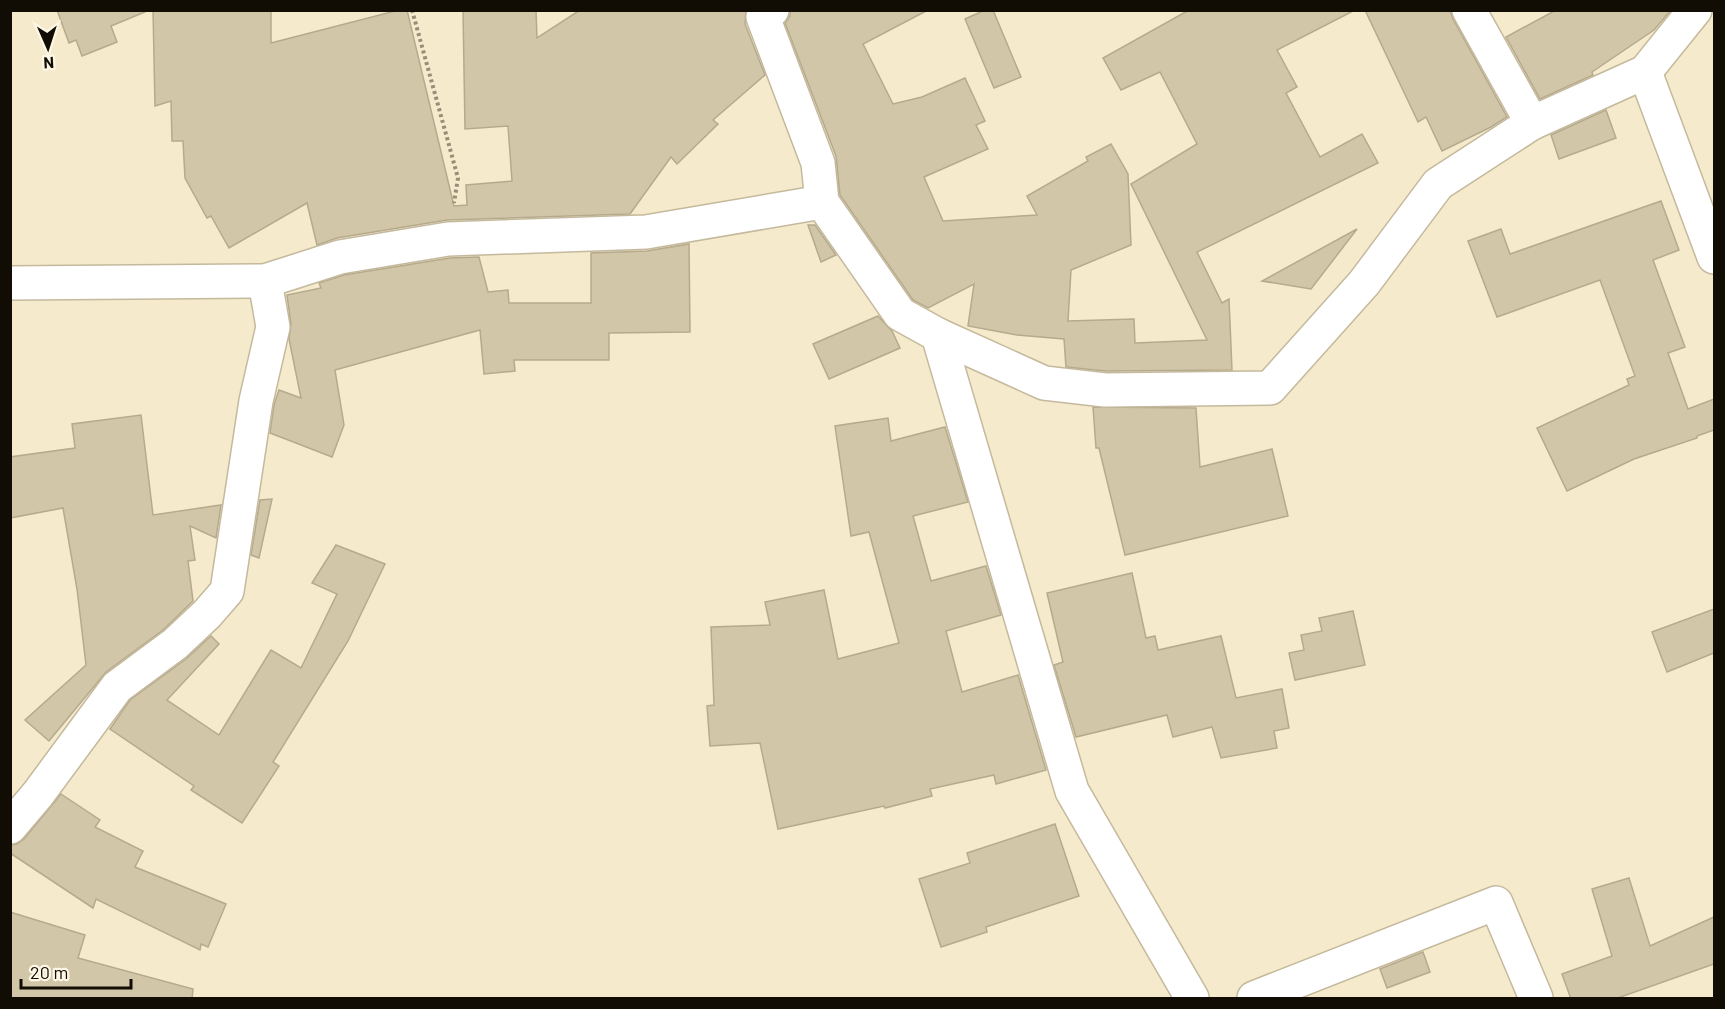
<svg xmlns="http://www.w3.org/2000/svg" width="1725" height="1009" font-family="Barlow,sans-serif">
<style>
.building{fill:#d2c6a9;stroke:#b5aa8d;stroke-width:1.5}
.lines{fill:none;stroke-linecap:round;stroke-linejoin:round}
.minor-casing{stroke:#c5b99d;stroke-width:36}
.path{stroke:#968e79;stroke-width:4;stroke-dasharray:3 3;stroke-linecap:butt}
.minor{stroke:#fff;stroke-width:33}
</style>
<rect width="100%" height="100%" fill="#f5eacc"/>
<g class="building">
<path d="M57 10H145V12L111 26 117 42 82 56 76 40 69 43Z"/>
<path d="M153 10H271V43L399 10H407L454 206 467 205 466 185 512 181 508 126 465 129 463 10H536L537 38 580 10H746L745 24 765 75 713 120 718 124 677 164 671 157 630 214 447 220 337 238 317 245 307 203 229 248 211 216 207 218 185 178 183 141H172L171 101 155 106Z"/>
<path d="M790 10H928L863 44 893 104 922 97 965 78 985 121 976 125 988 149 924 177 943 221 1037 215 1027 196 1088 161 1086 157 1111 144 1128 174 1131 245 1071 270 1068 321 1134 319 1135 343 1207 340 1131 184 1197 144 1160 72 1121 90 1103 58 1189 10H1355L1277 50 1297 87 1286 93 1320 157 1362 134 1378 163 1197 252 1222 303 1229 299 1232 370 1106 371 1066 367 1064 339 1017 335 968 326 974 284 928 308 913 300 840 195 836 156 785 23 790 16Z"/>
<path d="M985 10H993L1021 77 994 88 965 19Z"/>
<path d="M1365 10H1450L1453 19 1507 117 1491 127 1442 151 1426 117 1418 122Z"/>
<path d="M1556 10H1671L1654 30 1592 72 1593 75 1540 99 1506 37Z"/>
<path d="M1606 110 1616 138 1559 159 1551 135Z"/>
<path d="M1661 201 1679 250 1653 260 1685 347 1668 353 1688 409 1714 399V430L1697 436V438L1634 459 1567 491 1537 428 1629 385 1627 379 1635 376 1600 280 1497 317 1468 241 1501 229 1510 254Z"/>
<path d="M808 225H815L836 255 821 262Z"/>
<path d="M1357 229 1311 289 1262 281Z"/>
<path d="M689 244 690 332 609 333V360H514L515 371 484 374 480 330 335 370 344 425 332 457 270 433 274 405 279 390 301 398 289 339 291 324 287 295 321 288 319 283 344 275 450 258 479 257 488 292 508 290 509 303H591V253L647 251Z"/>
<path d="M878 316 892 331 900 348 829 379 813 344Z"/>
<path d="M1093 407 1196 408 1200 467 1272 449 1288 516 1125 555 1099 448H1096Z"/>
<path d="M141 415 153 515 221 505 216 538 190 526 195 560 188 561 193 601 163 630 106 672 49 741 25 720 86 665 77 589 63 508 10 518V457L75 448 72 424Z"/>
<path d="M888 418 891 441 945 427 968 502 913 516 931 581 986 566 1001 615 946 631 962 692 1018 675 1046 770 996 784 994 775 930 789 932 796 885 808 884 806 778 829 760 743 710 746 707 706 714 705 711 627 770 625 765 602 824 590 838 659 899 643 869 532 851 536 835 426Z"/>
<path d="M272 499 259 558 251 555 260 500Z"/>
<path d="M336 545 385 564 348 641 273 762 279 766 242 823 191 790 194 786 110 729 130 700 186 659 211 636 219 644 167 700 219 735 271 650 301 668 337 594 312 583Z"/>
<path d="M1132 573 1146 638 1155 636 1158 650 1221 636 1236 698 1282 689 1289 728 1274 731 1277 748 1221 758 1212 727 1173 737 1167 715 1076 737 1054 665 1063 662 1047 593Z"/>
<path d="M1714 609V653L1667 672 1652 632Z"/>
<path d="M1353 611 1365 665 1295 680 1289 653 1304 650 1301 635 1322 631 1319 618Z"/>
<path d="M61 794 100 820 95 827 143 851 135 867 226 904 208 947 201 944 200 950 96 899 93 908 10 853V845L17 844 24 839Z"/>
<path d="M1055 824 1079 896 986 927 987 932 941 947 919 879 970 863 967 853Z"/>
<path d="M1629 878 1650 946 1714 917V964L1615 999H1571L1562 974 1612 956 1592 889Z"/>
<path d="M10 912 85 935 78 958 193 989 192 999H10Z"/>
<path d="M1423 952 1430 972 1387 988 1380 969Z"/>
</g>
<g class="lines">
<defs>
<g id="minor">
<path d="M772 10 763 17 818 163 822 202 900 314 938 335 1072 791 1192 998"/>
<path d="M1469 10 1532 123"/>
<path d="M1645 72 1714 257"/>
<path d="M10 283 265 281 340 257 448 239 646 232 822 202"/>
<path d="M938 335 1044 383 1105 390 1270 388 1364 283 1438 184 1532 123 1645 72 1695 10"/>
<path d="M10 827 38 794 117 687 175 644 207 614 227 591 256 401 273 327 265 281"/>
<path d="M1254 998 1496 903 1536 998"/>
</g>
</defs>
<use href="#minor" class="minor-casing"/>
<path class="path" d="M412 10 458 178 454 203"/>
<use href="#minor" class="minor"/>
</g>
<rect width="1725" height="1009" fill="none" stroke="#110d04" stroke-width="24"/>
<g transform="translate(48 48) rotate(177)" stroke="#fef7e5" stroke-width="4.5" paint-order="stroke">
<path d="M0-4.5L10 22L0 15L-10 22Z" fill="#110d04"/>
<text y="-9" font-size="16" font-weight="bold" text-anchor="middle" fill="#110d04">N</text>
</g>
<path d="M21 979v9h110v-9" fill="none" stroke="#110d04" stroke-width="3"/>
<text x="30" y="979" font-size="18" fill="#110d04" stroke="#fef7e5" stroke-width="4.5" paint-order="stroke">20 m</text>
</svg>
